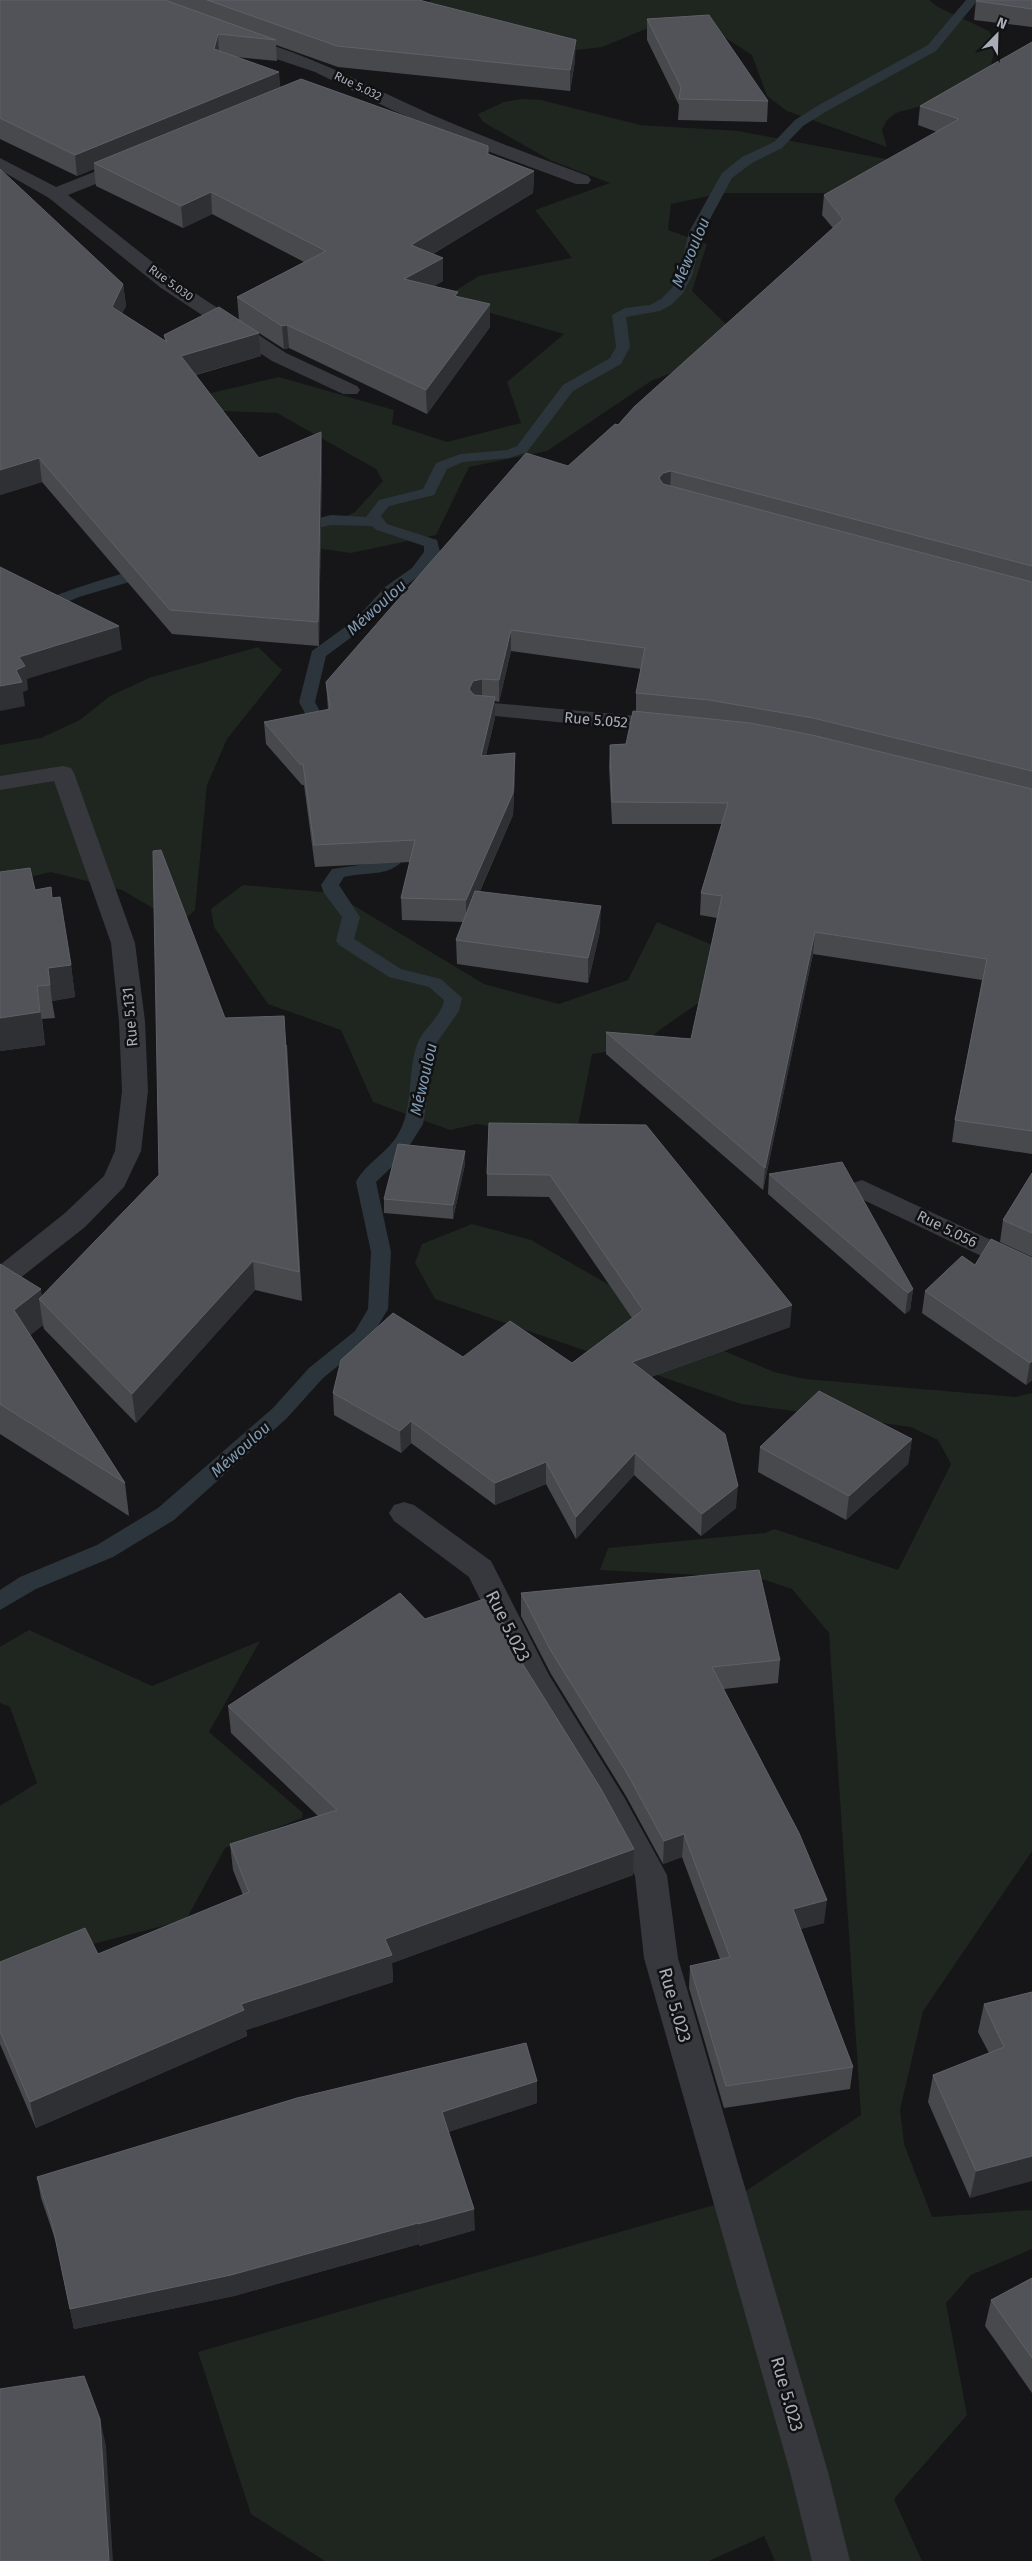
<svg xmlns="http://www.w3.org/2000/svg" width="1032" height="2561" font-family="'Fira Sans',sans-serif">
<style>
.green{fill:#1e261f}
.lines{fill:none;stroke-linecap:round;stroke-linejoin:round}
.stream{fill:#2c353c;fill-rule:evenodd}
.minor{fill:#37383d;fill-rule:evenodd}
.wall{fill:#47494d}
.shaded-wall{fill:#2f3033}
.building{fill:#525359;stroke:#5f6168}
.labels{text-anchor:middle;stroke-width:5;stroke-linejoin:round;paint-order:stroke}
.far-street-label{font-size:12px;fill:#a8adb8;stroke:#111113}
.street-label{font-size:15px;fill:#a8adb8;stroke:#111113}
.water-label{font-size:16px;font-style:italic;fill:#7f9bb3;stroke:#111113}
.near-street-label{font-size:18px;fill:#a8adb8;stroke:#111113}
</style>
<rect width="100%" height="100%" fill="#161618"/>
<g class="green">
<path d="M431 0H929L938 7 989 31C1001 49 989 81 970 91 953 100 915 107 896 113L887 120 882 130 887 147 787 111 767 96 752 55 709 27 653 26 602 47 566 51 422 6Z"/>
<path d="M522 99 541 100 640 125 738 131 912 164 838 193H723L671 204 668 230 707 244 692 291 739 337 733 348 651 381 547 451 469 467 436 535 351 553 308 547 300 536 355 512 383 481 376 469 277 413 193 410 181 400 279 377 394 410 392 424 447 442 521 423 507 382 564 334 442 299 479 276 572 258 535 210 610 183 552 161 483 122 478 114 504 102Z"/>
<path d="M258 647 282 670 227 739 207 785 195 910 180 924 122 890 51 872 0 884V745L41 738 80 720 110 696 149 678Z"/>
<path d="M243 885 333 893 484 984 559 1004 628 980 657 922 756 963 658 1031 644 1046 592 1054 578 1126 556 1137 477 1124 450 1130 373 1102 341 1030 268 1004 214 927 211 909Z"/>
<path d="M472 1224 531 1240 724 1351 774 1372 805 1379 1015 1397 1032 1393V1851L923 2011 900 2110 904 2144 932 2217 1032 2210V2249L971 2275 946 2303 967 2415 894 2499 922 2561H775L764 2536 709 2561H325L251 2514 198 2352 732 2200 861 2115 829 1633 792 1589 759 1578 600 1570 608 1548 765 1533 774 1529 898 1570 951 1464 938 1440 911 1427 741 1404 435 1299 415 1263 422 1244Z"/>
<path d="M29 1630 152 1686 260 1641 209 1732 303 1813 302 1818 225 1848 186 1920 0 1968V1806L37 1783 10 1707 0 1703V1647Z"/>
</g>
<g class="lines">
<g class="stream">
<path d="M966 0H978L936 51 827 111 803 126 782 148 752 163 732 178 703 232 692 276 683 293 671 305 660 311 626 317 630 347 621 364 573 391 527 452 509 458 463 462 447 469 434 495 389 506 381 516 387 524 437 540 440 552 422 574 395 593 368 625 326 656 315 702 333 736 325 741 319 739 299 702 312 651 356 619 385 587 412 568 424 552V546L377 530 371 526 331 525 296 533 291 531 288 528 291 525 331 515 366 517 379 500 423 489 436 463 461 454 507 450 517 446 563 385 610 358 616 347 612 315 625 308 650 305 661 299 672 288 678 276 689 232 722 173 742 157 774 142 795 120 819 105 928 45Z"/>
<path d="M151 566 156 568 159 571 156 574 79 597 0 630V619C49 596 99 579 151 566Z"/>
<path d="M407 837 413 838 416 842C394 881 381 869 344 877L339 885 360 917 354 939 401 969 441 979 462 998 459 1011 436 1044 423 1124 403 1156 376 1182 391 1252 388 1309 369 1341 323 1378 287 1418 174 1520 113 1557 36 1589 0 1610V1590L20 1577 97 1545 158 1508 273 1408 309 1368 355 1331 368 1309 371 1252 356 1182C366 1163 386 1154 397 1136 415 1107 406 1073 418 1042 425 1027 441 1017 444 1000L429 987 389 977 339 945 336 941 342 917 324 893 321 885 332 869 380 862 393 851 401 838Z"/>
</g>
<g class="minor">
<path d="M241 36C300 51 350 77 404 102 464 130 526 153 588 176L591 180 588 184H576L490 152 392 110 315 72 235 45 233 41Z"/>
<path d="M0 158 56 187 124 160H136L139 164 136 168 68 195 175 280 286 353 357 386 360 390 357 394H343L272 361 161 288 49 198 0 170Z"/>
<path d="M482 702 669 719 677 721 680 726 677 731 669 733 474 714 471 709 474 704Z"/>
<path d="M63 766 71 768 74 773 135 943 145 1021 148 1091 141 1151 124 1187 85 1227 10 1286 0 1289V1265L65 1213 104 1176 115 1151 122 1091 119 1021 111 943 54 781 0 790V776Z"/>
<path d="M862 1180 1032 1259V1280L853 1195 849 1189 853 1183Z"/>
<path d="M404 1502 414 1505 491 1561 549 1675 624 1797 667 1875 678 1958 828 2472 850 2561H812L790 2472 644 1958 635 1876 602 1815 526 1692 469 1577 394 1521 389 1513 394 1505Z"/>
</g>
</g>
<g class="wall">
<path d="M0 0H419L575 61 570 91 338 67 276 45 277 61 236 57 280 88 488 154 534 171 533 193 433 254 443 281 434 286 458 297 490 327 427 414 289 348 284 349 259 333 261 356 196 375 259 458 321 432 322 455 319 646 172 634 42 482 0 495 123 284 126 306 122 313 165 341 164 335 239 320 237 297 304 262 212 214 183 228 96 186 94 169 77 176 0 139Z"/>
<path d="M1032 0V27L974 20 976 1Z"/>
<path d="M647 19 768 101 767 122 678 120 679 105 647 40Z"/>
<path d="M1032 42V1154L952 1142 955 1120 982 980 813 954 763 1190 606 1054V1032L691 1039 717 918 700 915 701 893 722 824H612L609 767 610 745 626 744 636 711V693L641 669 511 651 499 702 495 701V718L486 755 515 774 513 815 480 891 600 931 588 983 457 964 456 940 463 922 402 920 401 898 410 862 315 867 304 785H302L266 744 264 722 328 710 326 682 568 466 618 425 833 228 822 215 824 195 937 132 918 125 920 106Z"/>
<path d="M0 872 35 890 51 887 52 898 71 965 75 997 52 1001 55 1018 42 1019 45 1045 0 1051Z"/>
<path d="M225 1018 287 1045 302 1301 255 1290 136 1423 44 1329 43 1325 30 1335 125 1483 129 1516 0 1434V1264L42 1296 159 1175Z"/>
<path d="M489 1123 790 1327 651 1377 736 1508 701 1536 634 1475 576 1539 546 1484 495 1505 411 1443 401 1453 334 1415 333 1393 572 1363 632 1318 549 1197 487 1196V1174Z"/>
<path d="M465 1151V1164L453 1219 384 1213V1199Z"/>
<path d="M1032 1173V1257L1000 1242 1003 1220Z"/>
<path d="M769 1174 913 1289 910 1310 905 1314 768 1194Z"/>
<path d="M1032 1258V1380L1026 1385 922 1313 925 1291 975 1265Z"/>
<path d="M912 1439 908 1464 846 1520 758 1472 760 1447Z"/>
<path d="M521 1593 780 1660 778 1683 724 1689 824 1923 800 1929 853 2067 850 2089 724 2108 689 1988 690 1966 720 1959 682 1857 663 1864 626 1796 551 1674 521 1616Z"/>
<path d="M425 1619 524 1666 633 1875 392 1963 393 1982 246 2030 247 2036 36 2128 0 2044V1962L98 1954 243 1895 233 1870 230 1844 318 1816 231 1733 228 1706Z"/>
<path d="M1032 1992 970 2198 928 2102 933 2075 989 2053 978 2032 984 2004Z"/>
<path d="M537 2081V2103L448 2132 475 2230 419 2246V2244L234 2296 74 2329 56 2242 41 2198 37 2177Z"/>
<path d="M1032 2278V2393L985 2326 991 2300Z"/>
</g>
<g class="shaded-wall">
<path d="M218 34 219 55 214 49Z"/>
<path d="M576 40 575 61 570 91V70Z"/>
<path d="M279 72 281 93 94 163V169L77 176 75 155Z"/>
<path d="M534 171 533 193 411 267V245Z"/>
<path d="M211 192 212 214 183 228 181 206Z"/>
<path d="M443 258V281L405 302 404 279Z"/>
<path d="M123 284 126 306 114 329 112 307Z"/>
<path d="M490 304V327L427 414 426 390Z"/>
<path d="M287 325 289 348 284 349 282 326Z"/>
<path d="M259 333 261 356 183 378 181 356Z"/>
<path d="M321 432 322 455 319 646 318 622Z"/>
<path d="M39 458 42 482 0 495V470Z"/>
<path d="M671 471 670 491 658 499 659 478 663 473Z"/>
<path d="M119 626 122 650 27 679 28 690 23 692 25 706 0 711V686L16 670 19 657Z"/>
<path d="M511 630V651L499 702V680Z"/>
<path d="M482 679V700L474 702 469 689 473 681Z"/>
<path d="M495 697V718L481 777V756Z"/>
<path d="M515 753V774L513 815 466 922V900Z"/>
<path d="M601 906 600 931 588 983V958Z"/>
<path d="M815 932 813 954 763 1190 765 1168Z"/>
<path d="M71 965 75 997 52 1001 48 968Z"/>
<path d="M37 986 45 1045 0 1051V1018Z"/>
<path d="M465 1151V1164L453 1219V1205Z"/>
<path d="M253 1261 255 1290 136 1423 132 1394Z"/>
<path d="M41 1289 43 1302 39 1299 43 1325 20 1343 14 1310Z"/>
<path d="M913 1289 910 1310 905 1314 908 1293Z"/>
<path d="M792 1305 790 1327 631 1384 632 1362Z"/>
<path d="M1032 1361V1380L1026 1385 1030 1363Z"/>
<path d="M411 1421V1443L401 1453 400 1431Z"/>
<path d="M912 1439 908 1464 846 1520 849 1496Z"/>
<path d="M635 1453 634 1475 576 1539V1517Z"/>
<path d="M546 1462V1484L495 1505V1483Z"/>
<path d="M738 1486 736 1508 701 1536 702 1514Z"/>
<path d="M684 1834 682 1857 663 1864 664 1841Z"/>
<path d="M634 1849 633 1875 392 1963 393 1982 246 2030 247 2036 36 2128 30 2102 385 1939Z"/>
<path d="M827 1900 824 1923 790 1932 793 1909Z"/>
<path d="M537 2081V2103L442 2134V2112Z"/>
<path d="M1032 2156V2181L970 2198 976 2171Z"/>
<path d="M474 2209 475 2230 419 2246 418 2224Z"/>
<path d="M418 2223 419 2244 234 2296 74 2329 70 2309Z"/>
<path d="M100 2419 106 2446 113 2561H109Z"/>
</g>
<g class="building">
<path d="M0 0H165L276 40 218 34 214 49 279 72 75 155 0 118Z"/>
<path d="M207 0H419L576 40 570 70 337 46Z"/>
<path d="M977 0H1032V9L976 1Z"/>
<path d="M709 15 768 101 679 99 681 87 647 19Z"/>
<path d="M1032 42V566L671 471 663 473 659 478 663 484 1032 582V771L813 718 709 700 636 693 645 648 511 630 499 680 482 679 473 681 469 689 474 695 495 697 481 756 515 753 513 793 466 900 401 898 415 840 314 845 303 764H300L264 722 330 709 326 682 526 453 568 466 615 424 618 425 634 407 843 219 824 195 959 119 920 106Z"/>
<path d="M301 79 488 146V154L534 171 411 245 443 258 404 279 458 292 455 296 490 304 426 390 287 325 282 326 237 297 326 251 211 192 181 206 94 163Z"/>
<path d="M0 169 123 284 112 307 167 342 164 335 219 307 259 333 181 356 259 458 321 432 318 622 170 610 39 458 0 470Z"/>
<path d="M0 567 119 626 19 657 25 666 16 670 22 682 0 686Z"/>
<path d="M633 711 750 723 812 735 1032 789V1131L955 1120 987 959 815 932 765 1168 606 1032 691 1039 722 896 701 893 728 803 612 802 610 745 626 744Z"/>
<path d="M161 850 225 1018 284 1016 299 1272 253 1261 132 1394 39 1299 159 1175 153 851Z"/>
<path d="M30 868 35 890 51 887 52 898 60 897 71 965 48 968 50 985 37 986 40 1012 0 1018V872Z"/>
<path d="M475 891 601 906 588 958 456 940Z"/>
<path d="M489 1123 646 1125 792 1305 632 1362 725 1434 738 1486 702 1514 635 1453 576 1517 546 1462 495 1483 411 1421 400 1431 333 1393 341 1360 393 1313 463 1357 510 1321 572 1363 643 1310 550 1175 487 1174Z"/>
<path d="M398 1144 465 1151 453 1205 384 1199Z"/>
<path d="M842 1162 913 1289 908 1293 769 1174Z"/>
<path d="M1032 1173V1233L1003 1220Z"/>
<path d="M991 1239 1032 1258V1361L1030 1363 925 1291 962 1256 975 1265Z"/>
<path d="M0 1264 41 1289 14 1310 125 1483 0 1404Z"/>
<path d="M819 1391 912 1439 849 1496 760 1447Z"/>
<path d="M759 1570 780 1660 712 1667 799 1833 827 1900 793 1909 853 2067 726 2086 690 1966 730 1957 684 1834 664 1841 627 1773 551 1651 521 1593Z"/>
<path d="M400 1593 425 1619 490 1597 524 1666 601 1789 634 1849 385 1939 392 1955 241 2004 244 2010 30 2102 0 2031V1962L85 1928 98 1954 249 1892 230 1844 337 1810 228 1706Z"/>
<path d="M1032 1992V2156L976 2171 933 2075 1004 2047 984 2004Z"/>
<path d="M526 2043 537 2081 442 2112 474 2209 418 2224V2223L231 2275 70 2309 52 2223 37 2177 297 2098Z"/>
<path d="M1032 2278V2358L991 2300Z"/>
<path d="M84 2376 100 2419 109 2561H0V2389Z"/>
</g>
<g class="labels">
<g class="far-street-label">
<text transform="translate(358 86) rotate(26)" y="4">Rue 5.032</text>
<text transform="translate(171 283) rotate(36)" y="4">Rue 5.030</text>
</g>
<g class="street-label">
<text transform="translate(596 720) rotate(5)" y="5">Rue 5.052</text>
<text transform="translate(130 1017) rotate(-95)" y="5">Rue 5.131</text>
<text transform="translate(947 1229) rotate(26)" y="5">Rue 5.056</text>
</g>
<g class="water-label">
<text transform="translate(690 252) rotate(-67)" y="6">Méwoulou</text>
<text transform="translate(376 607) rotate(-42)" y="6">Méwoulou</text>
<text transform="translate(423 1079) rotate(-77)" y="6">Méwoulou</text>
<text transform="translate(240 1449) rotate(-42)" y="6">Méwoulou</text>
</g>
<g class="near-street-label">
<text transform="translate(508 1626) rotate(63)" y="6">Rue 5.023</text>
<text transform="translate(675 2005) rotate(74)" y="6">Rue 5.023</text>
<text transform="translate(787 2394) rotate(74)" y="6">Rue 5.023</text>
</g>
</g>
<g transform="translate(997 35) rotate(23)" stroke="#111113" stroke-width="4" paint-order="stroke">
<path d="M0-4L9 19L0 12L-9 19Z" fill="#a8adb8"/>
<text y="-8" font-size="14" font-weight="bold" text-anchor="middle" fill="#a8adb8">N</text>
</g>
</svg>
